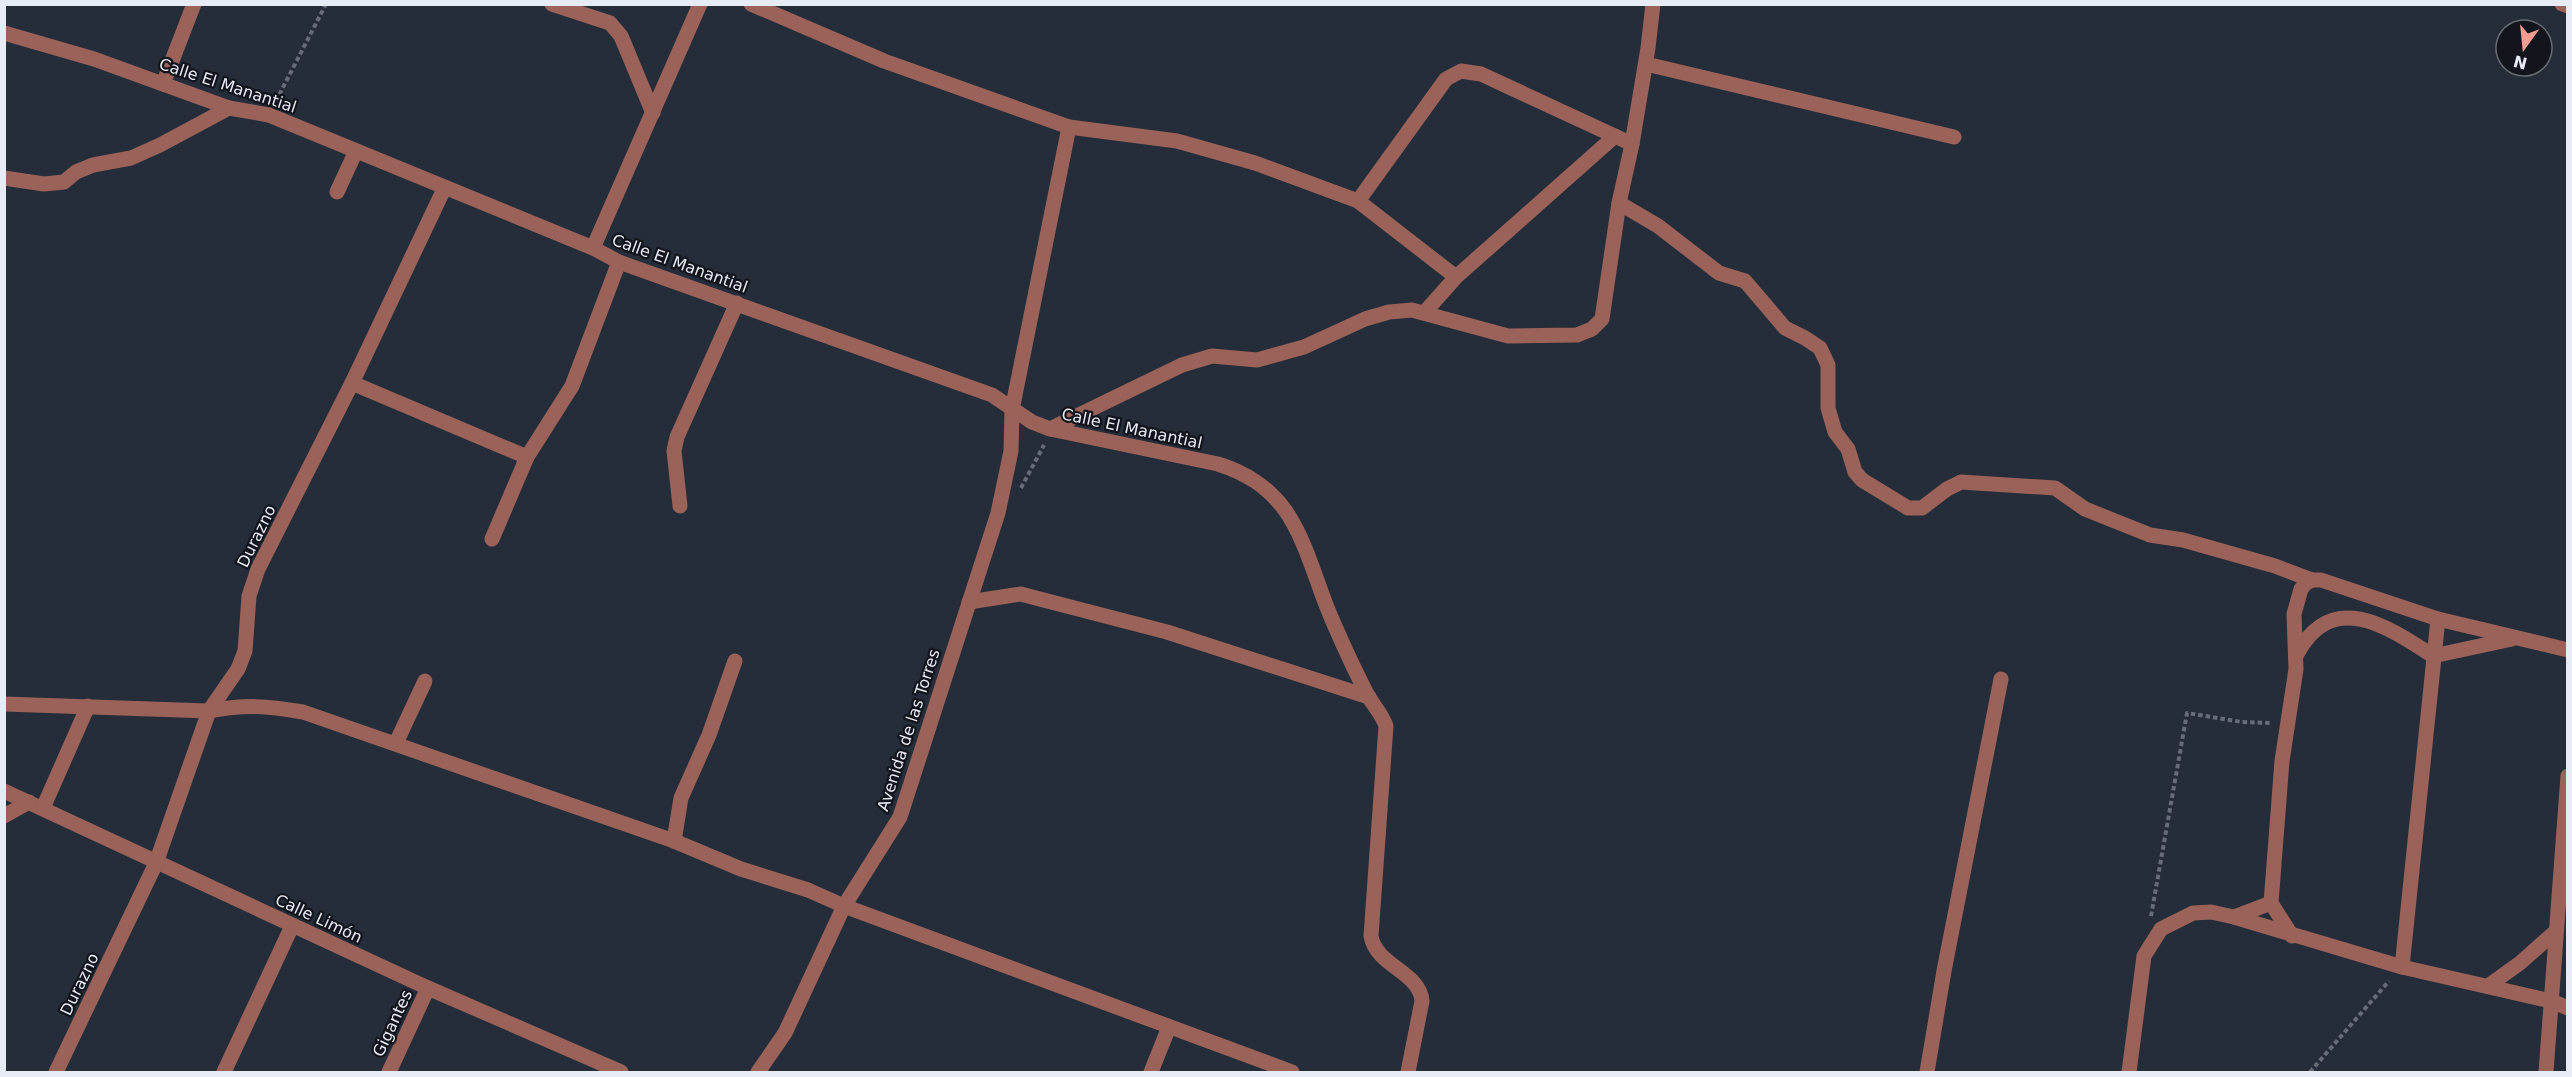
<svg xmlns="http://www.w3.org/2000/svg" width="2572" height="1077" font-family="'DejaVu Sans',sans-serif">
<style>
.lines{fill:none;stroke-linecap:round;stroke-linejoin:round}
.path{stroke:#666d78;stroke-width:4;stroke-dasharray:4.5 3;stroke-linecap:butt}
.minor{stroke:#9a6258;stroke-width:15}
.labels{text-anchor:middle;stroke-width:4.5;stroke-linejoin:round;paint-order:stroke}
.street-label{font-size:16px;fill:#e6ebf4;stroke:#12151b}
</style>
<rect width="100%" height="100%" fill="#252d3a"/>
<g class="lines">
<g class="path">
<path d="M276 101 326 4"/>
<path d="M1021 488 1044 445"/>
<path d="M2151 916 2187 713 2242 722 2272 723"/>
<path d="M2310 1072 2389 981"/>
</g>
<g class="minor">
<path d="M552 4 610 23 621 36 653 113"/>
<path d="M751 4 884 61 1069 127 1177 141 1255 163 1358 201 1456 277"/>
<path d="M2562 4 2568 6"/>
<path d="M4 33 94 59 229 108 269 115 593 248 619 262 992 395 1032 422 1050 429 1218 464C1246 473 1267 486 1285 510 1308 543 1317 587 1334 624 1344 647 1355 671 1367 694 1373 705 1382 714 1386 726L1371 936C1376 966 1420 972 1422 1001L1408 1072"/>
<path d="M1646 64 1954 137"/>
<path d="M163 84 194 4"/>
<path d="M4 178 44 184 64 182 76 172 93 165 131 158 160 145 229 108"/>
<path d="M337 192 356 151"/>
<path d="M1358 201 1446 79 1461 71 1481 74 1632 144"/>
<path d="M1619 203 1658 226 1719 273 1745 281 1785 328 1805 338 1820 348 1828 365V408L1835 432 1848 449 1855 472 1862 480 1908 508H1922L1947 489 1961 482 2055 488 2085 509 2150 535 2183 540 2275 566 2312 580"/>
<path d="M593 248 700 4"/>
<path d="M1424 313 1456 277 1615 136"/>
<path d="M352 383 527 457 492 539"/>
<path d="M1050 429 1182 365 1212 356 1257 360 1304 347 1365 319 1389 312 1412 310 1508 336 1577 335 1592 329 1602 319 1619 203 1632 144 1648 48 1653 4"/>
<path d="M527 457 572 386 619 262"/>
<path d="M680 506 674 451 677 437 737 303"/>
<path d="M969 602 1021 594 1032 597 1167 632 1369 697"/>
<path d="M2297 654C2332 589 2387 626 2433 656L2512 639"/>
<path d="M4 704 209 711C246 704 267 706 303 712L674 841 741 869 808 890 844 906 1292 1072"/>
<path d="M396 743 425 681"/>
<path d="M4 791 428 988 621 1072"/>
<path d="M43 808 88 706"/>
<path d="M4 816 29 802"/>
<path d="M674 841 681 798 709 735 735 661"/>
<path d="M2234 917 2271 903"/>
<path d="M2292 936 2271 903 2282 761 2296 669 2294 614 2301 589 2306 583 2312 580H2321L2438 619 2568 650"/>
<path d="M2402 967 2438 619"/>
<path d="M2488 986 2520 963 2555 932"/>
<path d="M56 1072 156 863 209 711 238 669 245 651 249 596 258 569 352 383 444 189"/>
<path d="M224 1072 292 926"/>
<path d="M389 1072 428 988"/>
<path d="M758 1072 785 1033 844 906 900 817 998 513 1011 451 1012 410 1069 127"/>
<path d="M1151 1072 1169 1027"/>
<path d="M1927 1072 1944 971 2001 679"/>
<path d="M2129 1072 2144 956 2161 929 2193 913 2211 912 2234 917 2402 967 2551 1001 2568 1008"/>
<path d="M2546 1072 2568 776"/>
</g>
</g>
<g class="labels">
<g class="street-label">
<text transform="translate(228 85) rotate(18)" y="6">Calle El Manantial</text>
<text transform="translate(680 263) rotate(20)" y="6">Calle El Manantial</text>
<text transform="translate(1132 428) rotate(12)" y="6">Calle El Manantial</text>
<text transform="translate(256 536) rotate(-64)" y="6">Durazno</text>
<text transform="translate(908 730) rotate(-72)" y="6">Avenida de las Torres</text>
<text transform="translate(319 918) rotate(25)" y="6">Calle Limón</text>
<text transform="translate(79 984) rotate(-64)" y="6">Durazno</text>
<text transform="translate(392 1023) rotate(-65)" y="6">Gigantes</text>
</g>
</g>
<rect width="2572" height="1077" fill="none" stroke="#e6ebf4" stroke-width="12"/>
<g transform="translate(2524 48) rotate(195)"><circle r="28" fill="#12151b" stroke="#676b72" stroke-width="1.5"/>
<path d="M0-4.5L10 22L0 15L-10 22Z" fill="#f59c92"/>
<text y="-9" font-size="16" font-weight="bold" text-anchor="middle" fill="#e6ebf4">N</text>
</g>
</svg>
